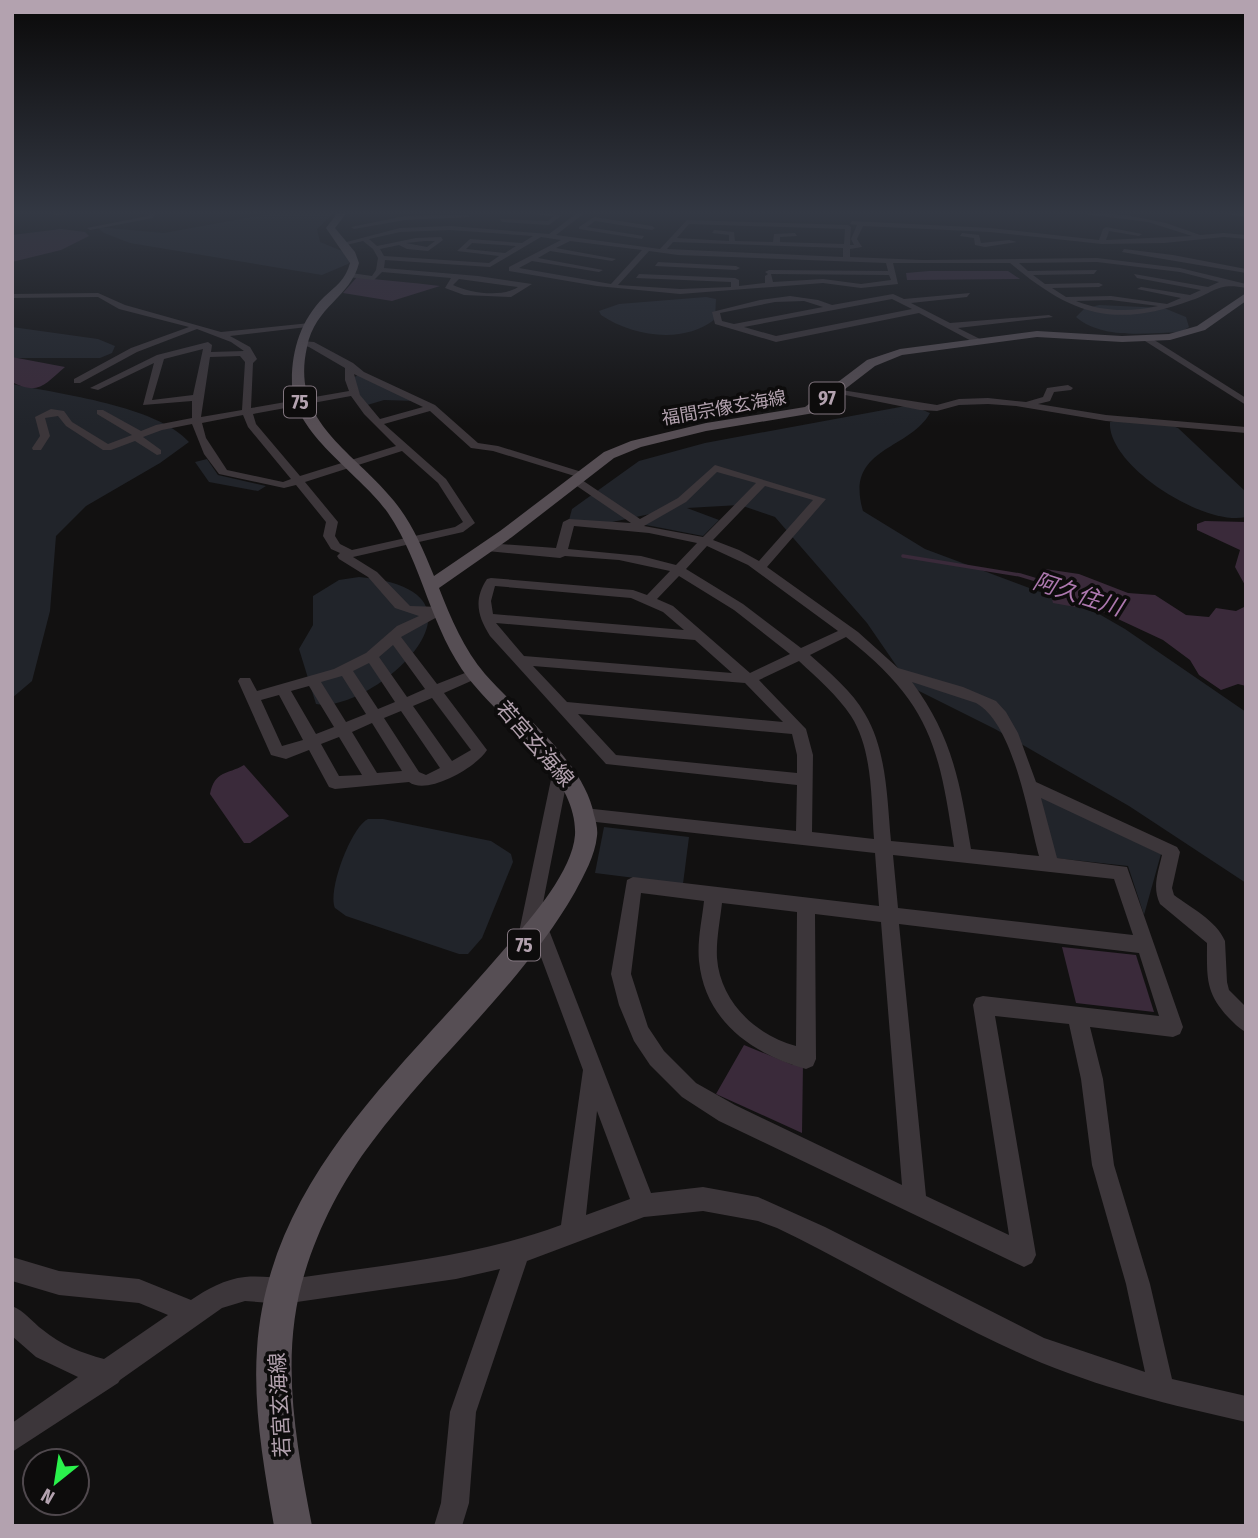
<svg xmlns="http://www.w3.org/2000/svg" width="1258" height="1538" font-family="'Fira Sans Condensed','Noto Sans JP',sans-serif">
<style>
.green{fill:#21242a}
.water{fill:#3a2a3a}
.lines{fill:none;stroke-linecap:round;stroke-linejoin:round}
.stream-far1{stroke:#3a2a3a;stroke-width:2}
.stream{stroke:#3a2a3a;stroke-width:3.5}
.minor{fill:#3c363a;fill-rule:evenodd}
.major{fill:#564e54;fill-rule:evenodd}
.labels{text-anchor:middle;stroke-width:7;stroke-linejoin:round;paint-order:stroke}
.far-street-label{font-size:18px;fill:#b3a2af;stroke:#0d0c0c}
.shield{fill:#0d0c0c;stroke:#81757e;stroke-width:2}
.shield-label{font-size:19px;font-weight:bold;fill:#b3a2af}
.street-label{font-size:21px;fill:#b3a2af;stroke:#0d0c0c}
.water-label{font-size:23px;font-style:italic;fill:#ad78af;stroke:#0d0c0c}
</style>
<rect width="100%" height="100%" fill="#121111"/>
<g class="green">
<path d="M285 211H336L317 229 320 242 347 253 352 260 348 264 322 275 130 243 104 233 97 227 164 233Z"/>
<path d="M706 297 716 299 715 319C683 345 632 336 601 315L599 311 619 304Z"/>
<path d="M1099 305 1164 308 1186 317 1189 327 1181 332C1147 333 1103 340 1076 317L1084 309Z"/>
<path d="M12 327 98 339 115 346 112 353 100 358H12Z"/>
<path d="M358 375 416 401 384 400 364 406 353 378Z"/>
<path d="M12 384C60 394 157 406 189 442L160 463 86 506 56 536 50 611 32 681 12 698Z"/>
<path d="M911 405 930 413C909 451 844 447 863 511L925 549 1099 614 1125 629 1246 712V883L1129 806 995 729 911 687 867 623 775 517 740 505 687 508 719 520 703 536 641 524 669 510 598 525 569 520 572 509 639 461 705 443Z"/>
<path d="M1131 417 1158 420 1178 428 1246 492V517C1205 527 1107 466 1110 422Z"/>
<path d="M207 459 218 475 266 486 258 491 209 482 195 462Z"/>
<path d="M359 577C514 591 368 716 316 704L299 649 313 625V596L339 580Z"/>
<path d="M1040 796 1161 854 1144 915 1128 866 1055 858Z"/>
<path d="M368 819H383L491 841 511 854 513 862 482 938 468 954H459L346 916 335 908C327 891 351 827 368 819Z"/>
<path d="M604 827 689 837 683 884 595 873Z"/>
</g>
<g class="water">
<path d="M61 229 85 232 89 236 61 250 12 262V235Z"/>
<path d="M929 271H1008L1020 279 907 280 906 273Z"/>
<path d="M357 277C385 281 411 282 440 286L392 301 343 293Z"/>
<path d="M12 357 65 367C45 384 39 396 12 382Z"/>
<path d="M1205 521 1246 522V587L1235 567 1240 550 1197 530V524Z"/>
<path d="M1045 569 1079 574 1128 593 1155 595 1186 615 1209 617 1216 608 1236 611 1246 606V686L1238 684 1221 690 1199 675 1190 660 1163 640 1103 612 1053 603Z"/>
<path d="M244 765 289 816 250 843H244L210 794C215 770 227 775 244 765Z"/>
<path d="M1062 947 1136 955 1154 1012 1076 1003Z"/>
<path d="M744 1045 793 1065 803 1064 802 1133 716 1094Z"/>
</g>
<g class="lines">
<path class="stream-far1" d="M1199 211 1246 215"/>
<path class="stream" d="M903 556 1020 575 1053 585"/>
<g class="minor">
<path d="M44 211H129L55 215Z"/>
<path d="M150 211H156L153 218 90 230 87 228 148 216Z"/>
<path d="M503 211 562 215 549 225 502 222 500 219 548 221 553 216Z"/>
<path d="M580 211H587L556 235 660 249 687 220 848 225 851 227 850 245H854L851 239 857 225 850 224 852 221 990 228 1099 240 1103 229 1106 227 1142 234 1139 236 1109 231 1106 240 1192 236 1148 222 1060 211H1086L1131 216 1166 223 1200 235 1224 233 1246 235V239L1224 237 1164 243 1102 244 990 232 863 226 857 239 862 247 850 249V257L923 260 1097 258 1180 268 1246 284V288C1218 282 1215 292 1192 300 1114 329 1072 315 1010 263H893L898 284 861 288 823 283 680 294 597 286 509 271V267L561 240 541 237 490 267 385 260 384 268 478 276 532 284 511 297 464 295 445 288 451 278 382 272 374 280 348 277 351 273 372 276 376 270 378 258 373 249 363 241 342 246 339 244 400 228 450 226 549 234ZM689 224 845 229 844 244 780 242V237L797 236 795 233 774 234 773 242 735 241 734 232 714 230 712 233 729 235V241L677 238ZM450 230 533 236 522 243 470 239 457 251 499 256 489 263 384 256 380 249 399 245 407 249 428 251 443 240 441 237 416 238 377 246 369 239 400 232ZM425 241H435L427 247 406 243ZM570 241 642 250 611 284 519 268 532 261 599 272 603 270 538 258 550 251 612 261 616 259 556 248ZM673 242 843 248V257L667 249ZM472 243 516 246 505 253 466 249ZM649 251 678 255 886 263 888 271 769 270 765 272 768 274 765 276V283L739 286V280L735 278 639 274 636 278 731 282V287L680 289 618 285ZM1097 262 1180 272 1219 282 1208 287 1134 274 1137 278 1201 290 1190 295 1141 287 1137 289 1181 298 1167 304 1111 296 1066 297 1052 288 1099 287 1103 285 1099 283 1045 284 1033 275 1094 274 1097 270 1028 271 1019 263ZM771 274 889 275 891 280 861 284 823 279 773 282ZM459 279 518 287C502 298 470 293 453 285ZM1111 300 1158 306C1130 312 1104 312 1076 301Z"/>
<path d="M405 216 467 215 470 217 405 220 354 229 351 227Z"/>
<path d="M594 217 652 226 655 228 652 230 595 221 587 227 644 236 642 239 579 229V227Z"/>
<path d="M962 233 979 235 981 243 1009 240 1017 242 985 247 975 245 974 238 960 236Z"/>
<path d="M1124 249 1173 255 1246 269V273L1122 252Z"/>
<path d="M658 262 736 266 740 268 736 270 655 266Z"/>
<path d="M98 293 125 305 221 332 310 323V327H307L230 336 250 347 257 359 253 363 251 408 349 391 345 380V368L309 347 297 344 301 341 314 342 353 363 364 372 435 405 478 443 498 446 585 473 586 475 581 478 493 451 471 448 430 411 384 424 446 479 475 523 463 532 353 557 377 572 410 606 441 607 448 611 401 637 437 684 470 671H480L482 674 480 677 444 693 487 750C477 767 427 796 409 782L335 789 329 787 309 750 286 759 271 755 238 681 240 678H250L257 691 334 669 366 653 397 626 419 616 395 608 368 577 339 559 337 556 340 553 331 549 323 536 326 522 296 485 284 488 219 474 204 454 192 424 162 430 143 437 161 450V454L157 455 135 441 111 450H103L66 426 58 416 45 418 50 436 41 450H33L32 448 40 436 35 417 51 409 64 411 72 422 108 444 132 435 97 414V410H103L141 431 156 425 192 418V401L143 405 154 363 98 390 90 388 157 355 208 342 212 345 211 352 244 351 231 342 197 329 137 352 80 383H74V379L131 348 189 327 119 309 98 297 12 298V294ZM203 349 193 395 152 400 164 359ZM240 356 245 362 242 410 201 417 210 357ZM354 374 358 376 423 407 380 419 360 395ZM351 396 364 414 396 446 300 476 256 424 253 414ZM243 415 248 427 291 479 283 482 227 470 206 438 202 423ZM402 451 438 483 463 522 455 527 352 550 340 544 335 536 338 522 305 482ZM393 645 425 689 407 697 379 657ZM369 663 395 702 378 709 353 671ZM342 676 366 714 346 722 321 682ZM309 686 334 727 316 734 291 691ZM279 695 303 740 282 746 261 700ZM432 698 471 750 452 761 413 706ZM401 711 440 768 426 775 419 772 384 718ZM372 723 402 771 377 773 352 732ZM339 737 362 775 339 776 321 744Z"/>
<path d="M970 293 967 297 911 303 950 323 1049 315 1053 317 958 328 980 339 981 341 977 344 919 313 776 342 715 324 712 312 760 300 790 296 818 300 832 305 893 294 904 299ZM892 299 912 309 776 336 744 327ZM804 301 823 307 734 324 722 321 720 313 775 302Z"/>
<path d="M1148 336 1246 398V405L1145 341 1144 339Z"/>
<path d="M1068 385 1073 388 1071 390 1054 392 1050 401 1038 404 1106 415 1246 427V433L1106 421 1016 406 988 404 959 405 937 411 920 410 830 392 835 389 937 405 959 399 988 398 1026 402 1043 397 1047 388Z"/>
<path d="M715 465 826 499 767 567 858 632 898 668 963 687 996 701 1006 712 1018 733 1036 782 1177 847 1180 852 1172 888 1174 895C1191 908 1216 920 1225 941L1227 982 1229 990 1246 1007V1032C1238 1028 1234 1023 1228 1017 1205 992 1207 977 1207 943L1160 904C1152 887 1158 873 1162 855L1041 798 1057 858 1127 867 1183 1027 1180 1034 1173 1037 1090 1027 1103 1079 1114 1165 1150 1284 1172 1379 1246 1396V1422C1171 1405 1099 1388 1028 1357 942 1319 862 1269 777 1228L758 1221 703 1211 644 1217 527 1261 476 1412 469 1503 462 1526H434L441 1503 450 1412 500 1269 456 1279 283 1304 245 1301 222 1308 120 1380 118 1383 12 1452V1423L78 1377 36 1357 12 1336V1306C25 1311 32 1322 43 1330 61 1345 82 1353 104 1359L168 1315 139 1303 59 1295 12 1281V1257L59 1271 139 1279 191 1300C207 1289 225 1279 245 1277 264 1275 282 1280 304 1277 391 1264 478 1256 561 1225L583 1070 535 941 527 945 520 943 518 937 553 770 561 764 569 770 540 918 545 919 547 925 651 1193 703 1187 758 1197 825 1227 1044 1338 1145 1372 1126 1284 1092 1165 1081 1079 1069 1024 995 1016 1036 1255 1032 1263 1024 1267 719 1121 682 1097 650 1065 634 1041 619 1005 611 974 627 880 633 877 879 906 875 853 578 820 576 815 578 810 584 808 796 831 797 785 606 764 490 636C478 617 473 600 487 579L491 578 633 590 647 595 670 571 619 560 565 556 560 558 487 551 481 547 487 543 556 548 563 522 569 519 631 523 571 482V478H579L640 519 678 498ZM717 472 756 483 703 537 644 526 686 502ZM765 486 813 500 759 561 739 550 713 540ZM574 526 649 533 697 543 676 565 641 556 568 549ZM707 546 748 565 838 631 801 648 743 604 686 569ZM679 576 734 610 790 654 750 673 673 606 657 599ZM495 586 631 598 663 612 684 630 493 614 491 601ZM496 623 695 640 732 673 524 656ZM846 637C930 703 939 746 954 847L891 841C887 799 887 751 865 714 852 691 830 673 810 655ZM799 661C817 678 837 695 851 716 873 750 871 800 874 839L812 832 813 755 806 729 759 680ZM533 666 745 683 783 722 567 702ZM912 682 976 703C1014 724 1028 816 1039 856L971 849C960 782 952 736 912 682ZM578 714 792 734 797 755V773L616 755ZM893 855 1114 879 1133 935 898 908ZM641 893 704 901C702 920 697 941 699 961 705 1021 752 1054 806 1069L813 1066 816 1059 815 914 881 922 902 1185 735 1105 696 1083 664 1051 648 1027 631 974ZM722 903 797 912 796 1046C755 1035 720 1001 717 958 716 940 720 921 722 903ZM899 924 1139 953 1159 1016 983 996 976 998 973 1005 1009 1235 926 1196ZM597 1111 630 1199 586 1215Z"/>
</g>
<path class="major" d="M339 211H348L335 228 355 252 359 263C351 297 315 306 307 347 290 423 353 450 394 501 412 523 423 549 434 576L500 531 604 452 631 441 706 423 805 407 867 360 900 349 1037 331 1122 336 1169 334 1197 326 1246 293V301L1205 330 1170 340 1122 342 1037 337 902 355 875 366 814 413 706 431 641 447 614 458 512 537 439 588C451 619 464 649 485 674 520 714 584 761 594 815 596 821 598 830 597 836 595 856 584 875 575 892 521 986 436 1056 372 1142 343 1180 319 1226 305 1272 279 1356 296 1442 312 1526H274C264 1468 253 1408 257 1349 268 1180 400 1072 501 953 526 924 572 874 575 835 578 776 502 721 469 679 430 629 423 564 388 513 361 474 294 435 292 385 291 352 300 321 324 297 336 286 346 279 350 263L326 228Z"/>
</g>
<linearGradient id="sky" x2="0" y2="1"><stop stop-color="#0a0909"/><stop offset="0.5" stop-color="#333843"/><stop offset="1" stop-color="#333843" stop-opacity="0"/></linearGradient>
<rect width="1258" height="426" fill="url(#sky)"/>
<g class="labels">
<g class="far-street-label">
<text transform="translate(724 408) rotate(-10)" y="6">福間宗像玄海線</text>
</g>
<g class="shield">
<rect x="809.5" y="382.5" width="35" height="31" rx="5"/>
<rect x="284" y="386.5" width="32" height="31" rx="5"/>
<rect x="508" y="929.5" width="32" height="31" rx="5"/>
</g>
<g class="shield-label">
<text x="827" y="405">97</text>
<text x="300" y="409">75</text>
<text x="524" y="952">75</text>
</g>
<g class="street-label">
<text transform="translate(535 744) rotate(49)" y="7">若宮玄海線</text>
<text transform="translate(280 1405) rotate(-93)" y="7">若宮玄海線</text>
</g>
<g class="water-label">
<text transform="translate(1078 594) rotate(18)" y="8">阿久住川</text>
</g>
</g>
<rect width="1258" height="1538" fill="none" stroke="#b3a2af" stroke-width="28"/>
<g transform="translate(56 1482) rotate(210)"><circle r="33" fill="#0d0c0c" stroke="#4f484d" stroke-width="2"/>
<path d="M0-5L12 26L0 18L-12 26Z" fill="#2af14c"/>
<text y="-10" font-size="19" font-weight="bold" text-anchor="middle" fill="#b3a2af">N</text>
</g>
</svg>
